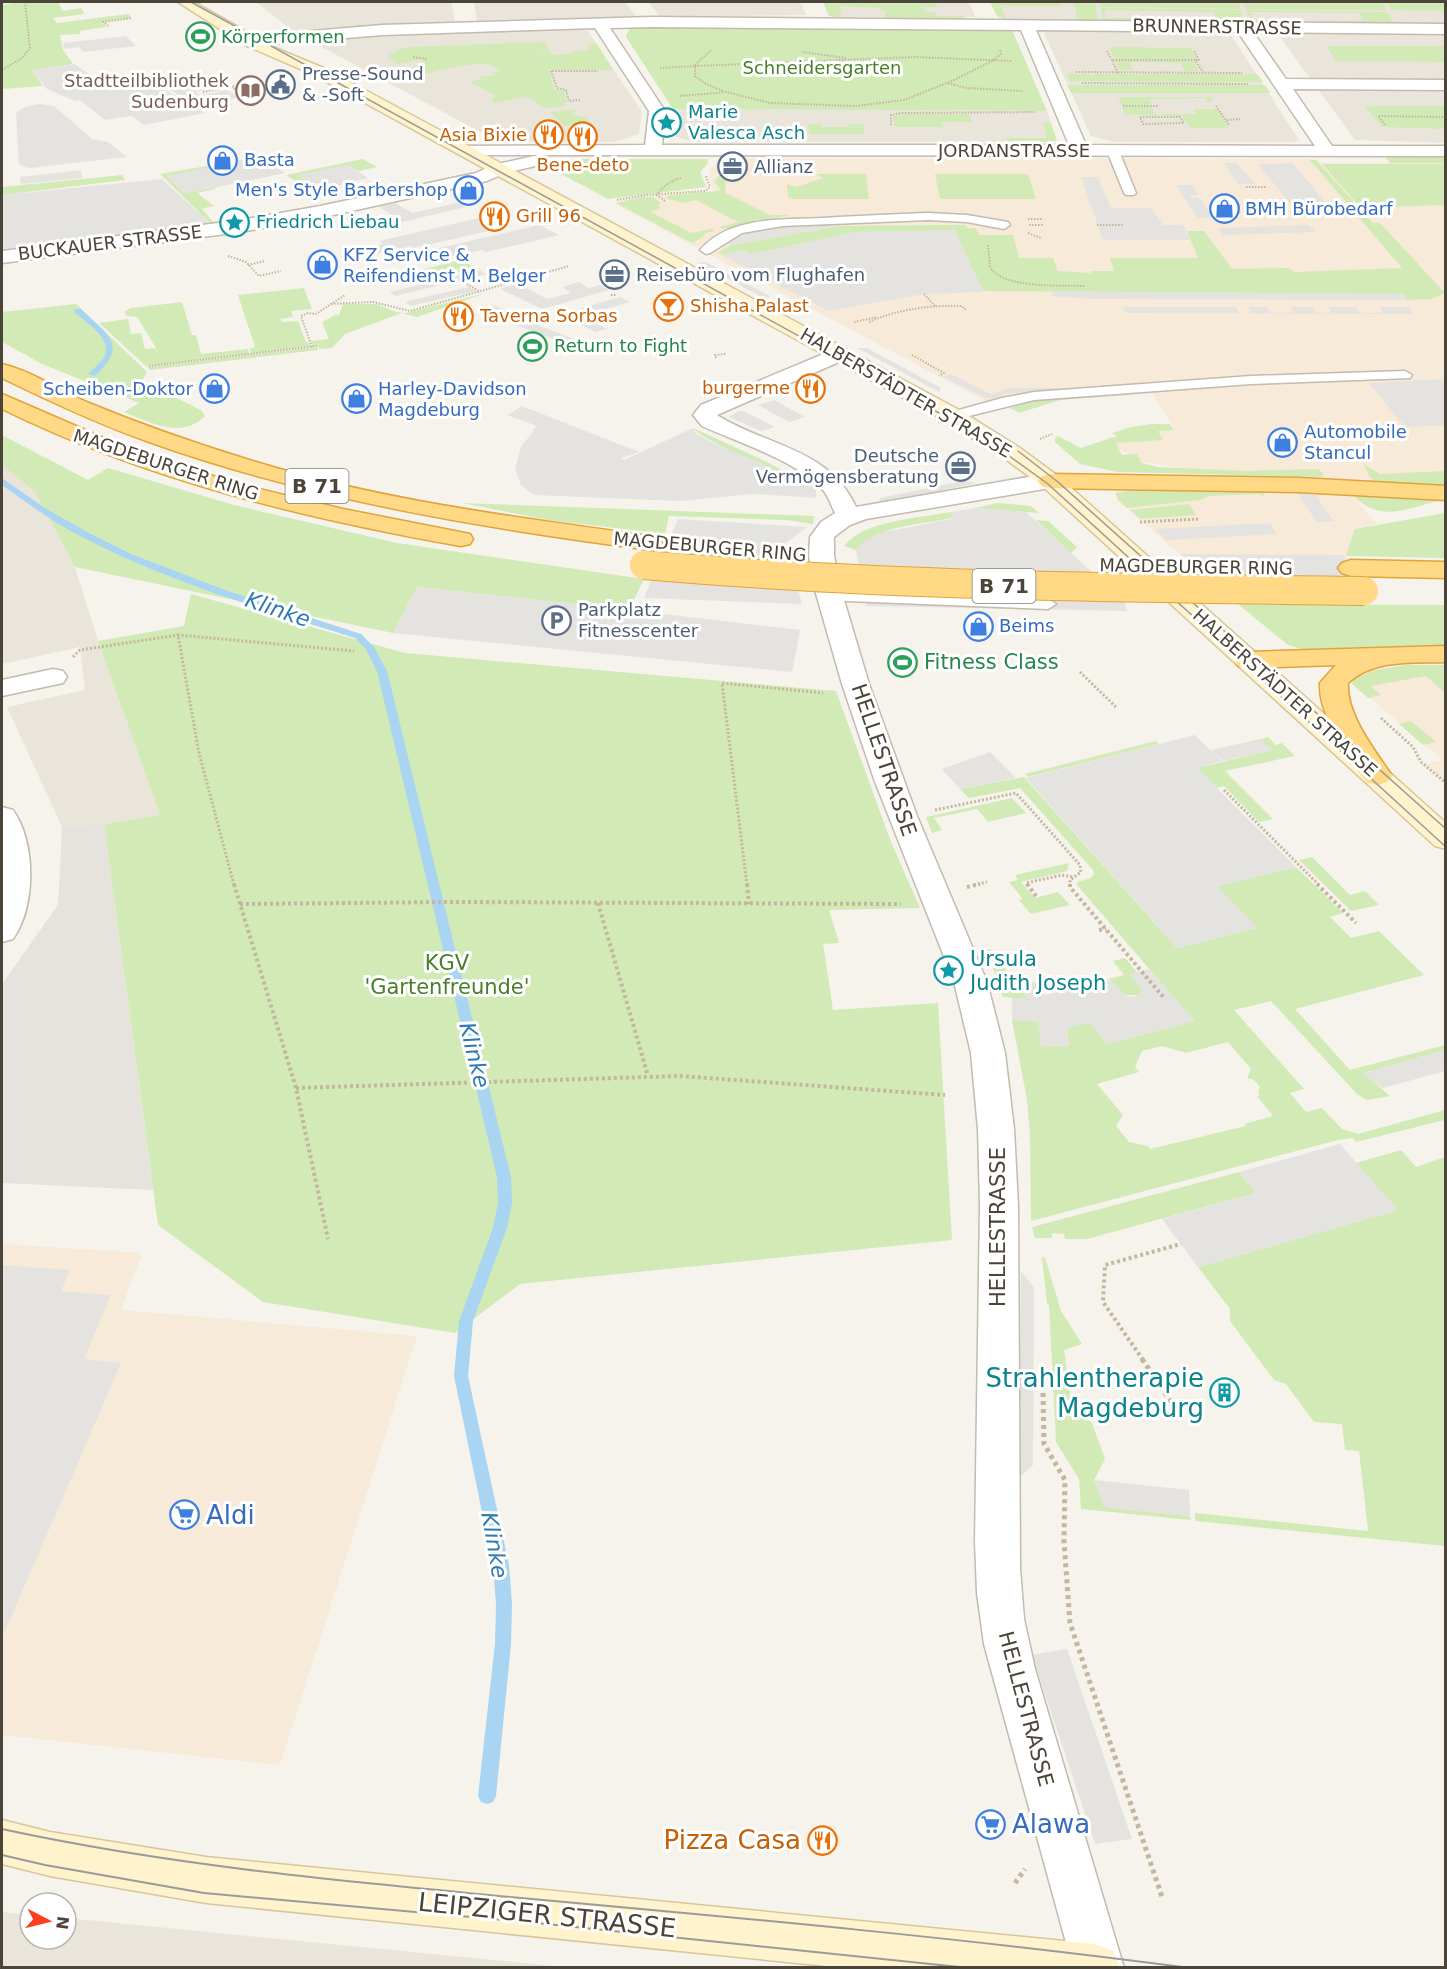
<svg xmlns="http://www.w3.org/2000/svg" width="1447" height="1969" font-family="'DejaVu Sans',sans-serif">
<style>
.residential{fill:#eae5da}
.commercial{fill:#f7ead8}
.industrial{fill:#e6e2dd}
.green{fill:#d2eab5;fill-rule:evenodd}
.parking{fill:#e5e3e0}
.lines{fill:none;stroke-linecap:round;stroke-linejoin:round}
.stream{fill:#a9d4f2;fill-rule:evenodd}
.service-casing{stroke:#c2bbae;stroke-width:3}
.minor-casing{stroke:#c2bbae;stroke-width:3}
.secondary-casing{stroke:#d6c79b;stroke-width:3}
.trunk-casing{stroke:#e0a43c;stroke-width:3}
.path-far3{stroke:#c4b79f;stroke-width:2;stroke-dasharray:1.5 1.5;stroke-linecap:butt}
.path-far2{stroke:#c4b79f;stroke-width:3;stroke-dasharray:2 2;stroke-linecap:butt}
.path-far1{stroke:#c4b79f;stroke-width:4;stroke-dasharray:3 3;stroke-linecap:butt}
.path{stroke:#c4b79f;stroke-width:5;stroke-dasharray:4 4;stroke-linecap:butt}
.service{fill:#fff;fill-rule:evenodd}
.minor{fill:#fff;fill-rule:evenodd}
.secondary{fill:#fff3cd;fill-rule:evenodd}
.trunk{fill:#ffd985;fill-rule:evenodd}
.tram-far1{stroke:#9a9a9a;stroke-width:1.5}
.tram{stroke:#9a9a9a;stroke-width:2}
.trunk-bridge-casing{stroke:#e0a43c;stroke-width:30;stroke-linecap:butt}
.trunk-bridge{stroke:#ffd985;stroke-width:28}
.labels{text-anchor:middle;stroke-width:6;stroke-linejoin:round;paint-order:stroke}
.far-street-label{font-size:18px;fill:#4b4439;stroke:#fff}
.far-leisure-label{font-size:18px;fill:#27864d;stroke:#fff;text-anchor:start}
.far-park-label{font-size:18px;fill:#4a7f2a;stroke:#fff}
.far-service-label{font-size:18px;fill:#4e5e75;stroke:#fff;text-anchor:start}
.far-education-label{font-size:18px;fill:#785e54;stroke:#fff;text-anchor:end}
.far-culture-label{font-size:18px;fill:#0d838f;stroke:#fff;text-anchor:start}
.far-food-label{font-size:18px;fill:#c56008;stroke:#fff;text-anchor:start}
.far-shop-label{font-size:18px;fill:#366cbe;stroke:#fff;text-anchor:start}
.shield{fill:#fff;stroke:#817c74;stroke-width:1.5}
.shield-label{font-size:20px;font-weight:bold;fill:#4b4439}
.leisure-label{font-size:21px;fill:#27864d;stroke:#fff;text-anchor:start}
.street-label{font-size:21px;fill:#4b4439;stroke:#fff}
.culture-label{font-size:21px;fill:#0d838f;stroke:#fff;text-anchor:start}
.park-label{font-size:21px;fill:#4a7f2a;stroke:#fff}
.water-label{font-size:22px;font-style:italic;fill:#2e7ab2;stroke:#fff}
.near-culture-label{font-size:26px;fill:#0d838f;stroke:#fff;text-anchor:end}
.near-shop-label{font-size:26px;fill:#366cbe;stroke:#fff;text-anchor:start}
.near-food-label{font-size:26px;fill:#c56008;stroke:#fff;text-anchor:end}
.near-street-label{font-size:26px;fill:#4b4439;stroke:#fff}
</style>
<rect width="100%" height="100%" fill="#f6f3ec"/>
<g class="residential">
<path d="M256 2H451L455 21 292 30Z"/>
<path d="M474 2H625L636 16 477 21Z"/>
<path d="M648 2H801L806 15 660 17Z"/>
<path d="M824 2H969L975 17H833Z"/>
<path d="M991 2H1445L1446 23 1007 19 998 17Z"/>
<path d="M578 29 588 31 642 112 639 134 614 142 497 141 320 46 335 39 388 35Z"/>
<path d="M1055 30 1231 35 1299 140 1293 142H1114L1091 136 1044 33Z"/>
<path d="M1277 33 1445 34V143L1355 140Z"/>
<path d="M674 109 1047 111 1056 138 1049 142H692L671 135Z"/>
<path d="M2 465 35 492 75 567 98 641 160 815 104 824 62 827 7 707 85 690 80 647 2 664Z"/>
<path d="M2 1912 30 1915V1939H66V1918L565 1967H2Z"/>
</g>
<g class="commercial">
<path d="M719 159H1316L1320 163H1445V479L1385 482 1201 471 1143 462 1107 442 1141 431 1175 429 1151 392 1040 399 1002 410 613 203 644 196 713 191 709 171Z"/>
<path d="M1144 488 1294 490 1351 494 1377 524 1355 529 1347 556 1366 605 1238 604 1117 500 1115 492Z"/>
<path d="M1366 672 1445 673V781L1426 764 1443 760 1357 687Z"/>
<path d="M2 1244 142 1253 121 1310 417 1336 280 1765 2 1735Z"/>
</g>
<path class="industrial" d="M104 824 153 1190 2 1183V984L58 905 62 827Z"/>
<g class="green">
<path d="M21 2H58L63 11 81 8 85 14 53 18 57 23 129 14 131 18 101 22 106 27 79 31 81 34 60 35 63 50 73 64 32 70 43 86 2 89V5Z"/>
<path d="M823 2H930L936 4 938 7H923L924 12H935L936 16H964L965 18H885V11L881 10 880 8 840 6 841 18 829 16Z"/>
<path d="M990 2H1059L1063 6H1001L1006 19 997 16Z"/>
<path d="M1071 2H1095L1098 20H1077L1076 7Z"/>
<path d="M1100 2H1240V9L1101 7Z"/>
<path d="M1244 2H1383L1386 10 1245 9Z"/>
<path d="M1387 2H1445V11L1391 10Z"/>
<path d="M1101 8 1240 10 1247 23 1196 22 1195 19 1217 20 1214 12 1104 10 1106 18H1135L1136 21H1103Z"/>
<path d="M1246 10 1386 12 1395 24H1344L1342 21H1364L1359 13 1250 12 1254 20H1282L1284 23H1252Z"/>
<path d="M630 27 1012 30 1047 111 673 109 626 37Z"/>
<path d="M545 42 548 49 521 51 549 50 552 55 570 54 571 52 590 50 587 45 597 44 613 70H549L554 89 564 91 567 102 564 103 565 106 545 108 527 96 495 103 491 101 495 95 470 82 482 79 477 76H495L491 73 501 71C486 56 443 70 424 74L412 67 427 64 420 60 398 64 388 56 400 49 409 47Z"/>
<path d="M1326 46H1445V62L1337 61Z"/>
<path d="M1109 47 1190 48 1197 59H1115Z"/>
<path d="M1115 60 1194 61 1199 71H1184L1181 63 1130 62 1132 70H1120Z"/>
<path d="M1067 74H1257L1263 82 1070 81Z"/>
<path d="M1067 85H1265L1270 93H1071Z"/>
<path d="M1118 97H1212L1214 100 1208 103 1205 98 1149 99 1151 103 1149 105H1122Z"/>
<path d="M1365 106H1445V129L1382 127Z"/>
<path d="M1122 107H1151L1155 114H1196L1194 109H1218L1229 128H1191L1182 116 1126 115Z"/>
<path d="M576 109 573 114 587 118V125L565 126 550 112Z"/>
<path d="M904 114H969L972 122H942L943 127H895L893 117Z"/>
<path d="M1043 123H1051L1057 140 1051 142H1007L1006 138H1047Z"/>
<path d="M808 124H822V127H849V124H863L864 134H809Z"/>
<path d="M1385 156H1445V163H1390Z"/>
<path d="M249 159 214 187 216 189 197 193 214 206 202 209 214 223H210L160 174Z"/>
<path d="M363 159 377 167 358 171 348 165 299 176 326 193 317 195 286 175Z"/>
<path d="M576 159H708L707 165 700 172 706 187 608 199 550 168 555 167 552 164Z"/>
<path d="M1310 160H1316L1373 223H1380L1445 293 1431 299 1407 300 1404 294 983 291 954 230 856 232 751 254C737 248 729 257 717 253L731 245 840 226 965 225 967 228H976L979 235H1013L1019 258H1053L1058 271 1091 273V271H1114L1110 258H1198L1187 231H1204L1232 269 1289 268 1294 272 1402 268Z"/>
<path d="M1322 164H1445V205L1361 208Z"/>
<path d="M726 174 725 193 770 215H790L723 229 720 227 738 222 696 200 683 203 665 198 670 195 718 191 721 189 714 182 720 175Z"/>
<path d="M816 174H866L869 199H793L788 197 787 184 797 187 823 178Z"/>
<path d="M935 174H1028L1036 199H940Z"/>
<path d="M122 175 125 180 2 195V187Z"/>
<path d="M641 197H653L661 203 658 206 661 208 650 212 692 233 711 229 715 231 705 233 703 237 692 243 616 203Z"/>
<path d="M462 260 476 268 403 285 390 277Z"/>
<path d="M304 288 312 309 291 311 293 317 281 319 282 322 298 321 306 342 309 343 311 346 251 354 250 349 255 347 238 295Z"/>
<path d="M486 293 417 317 402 313 345 334 332 348 319 349 318 346H313L311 341 329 339 322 322 335 315H339L343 304H376L396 312 406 313Z"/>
<path d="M182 302 192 335H196L201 354 248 349 249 354 146 366 99 323 128 319 131 334 141 333 145 349 155 348 157 354 156 348 137 317 127 316 124 312 131 308Z"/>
<path d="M76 304 147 372 142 381 201 410 205 416C182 440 149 422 124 412L139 403 42 364 2 342V312Z"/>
<path d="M317 347 318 350 150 370 147 367Z"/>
<path d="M1127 394 1130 395 1060 400 1019 413 1010 408 1040 399Z"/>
<path d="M1152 424H1170L1174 430 1158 431 1163 440 1116 443 1122 455 1137 454 1142 463 1157 467 1246 471 1318 469 1324 474 1322 477 1117 472 1080 464 1055 442V438L1058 436 1081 448 1117 436 1112 433 1131 427Z"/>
<path d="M693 428 767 462 817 489C803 486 696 437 693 428Z"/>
<path d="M2 435 88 480 108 468 234 505 397 543 644 579 629 610 417 587 393 633 75 567 35 492 2 465Z"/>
<path d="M1364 464 1380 474 1445 471V487L1377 482 1370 477Z"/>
<path d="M1145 489 1261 490 1265 497 1259 494 1209 496 1200 500 1127 508 1118 500 1116 493Z"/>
<path d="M1353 495 1442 500C1408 508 1380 524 1353 495Z"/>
<path d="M462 503 814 516 813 524 786 520 669 516 665 534 548 520Z"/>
<path d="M997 503 1031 506 1039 513 975 508Z"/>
<path d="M1189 504 1196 515 1140 519 1130 510Z"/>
<path d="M951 512 952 518C920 525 878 525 856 550L844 546C864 520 920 518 951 512Z"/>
<path d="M1445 513V558L1346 556 1355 529Z"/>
<path d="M1036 520 1048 521 1077 547 1071 553Z"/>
<path d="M191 594 405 653 836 691 891 842 920 908 829 910 839 943 823 944 833 1010 938 1003 952 1240 520 1284 455 1333 263 1302 158 1225 104 824 160 815 98 641 184 626Z"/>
<path d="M1238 604 1445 605V645L1301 649 1288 645Z"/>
<path d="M1405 665H1445V693L1426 676 1371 686 1381 695 1368 698 1352 684 1354 679 1375 670Z"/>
<path d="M1411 721 1436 742 1423 745 1399 724Z"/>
<path d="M1268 737 1276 745 1282 743 1295 756 1225 771 1273 819 1259 822 1224 786 1217 788 1197 768 1272 750 1261 739Z"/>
<path d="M1156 741 1159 744 1028 777 1025 774Z"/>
<path d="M1024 777 1177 948 1256 928 1217 886 1296 867 1343 913 1330 917 1351 938 1379 931 1424 975 1295 1009 1350 1070 1445 1045V1050L1364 1073 1390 1096 1367 1100 1357 1094 1271 1001 1234 1010 1304 1089 1290 1093 1306 1112 1322 1108 1342 1129 1358 1134 1445 1110V1120L1356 1142 1353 1138 1338 1140 1031 1221 1030 1134 1027 1100 1012 1020 1038 1021 1069 1047 1067 1028 1090 1022 1107 1044 1194 1021 1077 885V882L1091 878 1094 874 1093 870 1020 788 969 798 960 789ZM1228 1042 1251 1069 1247 1078 1254 1080 1260 1087 1258 1092 1260 1095 1257 1096 1273 1116 1244 1124 1246 1126 1150 1149 1148 1146 1129 1142 1116 1126 1123 1115 1097 1084 1139 1072 1135 1067 1142 1051 1162 1046 1186 1053Z"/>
<path d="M1012 798 1026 813 988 822 977 809 934 818 942 830 932 833 926 817Z"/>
<path d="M1312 857 1350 895 1365 891 1379 905 1351 911 1299 860Z"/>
<path d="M1069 863 1067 871 1021 882 1035 898 1058 892 1070 905 1031 914 1019 900 1023 899 1009 882 1018 880 1015 875Z"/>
<path d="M990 949 1028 999 1003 997 987 950Z"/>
<path d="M1125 958 1137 972 1130 975 1142 988 1140 995H1124L1109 979 1124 975 1113 961Z"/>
<path d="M1401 1150 1416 1167 1445 1157V1546L1195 1521V1513L1368 1531 1359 1451 1345 1450 1342 1424 1314 1422 1286 1384 1274 1380 1230 1321V1309L1198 1267 1398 1210 1356 1163Z"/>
<path d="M1239 1172 1256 1193 1087 1239H1065L1064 1234 1052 1233V1238H1035L1032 1227Z"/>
<path d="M1042 1257 1045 1258 1061 1311 1082 1344 1064 1350 1072 1407 1092 1423 1105 1459 1094 1480 1105 1507 1190 1516 1191 1520 1081 1509 1079 1479 1056 1442 1049 1305 1047 1304Z"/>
</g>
<g class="parking">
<path d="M126 36 136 46 83 52 79 47 64 49 63 43Z"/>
<path d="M75 64 100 83 130 78 141 85 154 83 205 113 144 125 132 116 105 120 80 100 75 101 47 89 32 70Z"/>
<path d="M200 74 221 86 195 92 201 95 227 90 239 97 227 100 233 105 204 111 156 81Z"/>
<path d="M39 104 54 106 92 139 108 142 127 157 30 168 19 165 16 112 28 106Z"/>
<path d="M260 157 285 173 184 194 167 176Z"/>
<path d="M1223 163H1236L1256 184H1238Z"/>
<path d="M1293 163 1336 216 1301 217 1258 164Z"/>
<path d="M348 165 368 178 322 190 298 175Z"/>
<path d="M81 170 82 178 21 184 20 177Z"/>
<path d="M1081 177H1098L1111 208H1151L1163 225H1183L1190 240H1103Z"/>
<path d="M162 179 210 223 2 249V195Z"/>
<path d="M1176 185H1192L1199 195 1187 196 1200 198 1212 217 1198 218Z"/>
<path d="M395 203 412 213 457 203 465 207 403 222 379 207Z"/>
<path d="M483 217 501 228 414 248 411 246 349 260 340 254 383 244 379 241Z"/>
<path d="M835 223 840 226 731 245 727 243 747 231 764 227Z"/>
<path d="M539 225 559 235 486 252 482 250 444 258 431 250Z"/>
<path d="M1309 225 1315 232 1223 235 1218 228Z"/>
<path d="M955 230 983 292 924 294 828 311 721 255 742 250 751 254 856 232Z"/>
<path d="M697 262H706L770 296 767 300Z"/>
<path d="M479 270 486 274 395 296 390 292Z"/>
<path d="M579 282 589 288 600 285 609 290 542 309 500 289 517 283 547 299 571 293 562 287Z"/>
<path d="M469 287 476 291 411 306 404 302Z"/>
<path d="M1051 291 1404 294 1407 300 1090 299 1052 296Z"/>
<path d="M620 297 630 302 581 316 607 329 596 332 558 315Z"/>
<path d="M493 305 524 317 522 319 590 345 579 349 508 322 511 321 482 309Z"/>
<path d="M1123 307H1236L1239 313H1250L1248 307H1267L1271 313H1294L1291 307H1311L1315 313H1331L1328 307H1356L1360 313H1383L1380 307H1409L1414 314 1125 313Z"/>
<path d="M857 348H867L941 388 939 392Z"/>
<path d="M951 374 991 394 1009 388H1064L1050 392 1011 393 994 398H986L942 377Z"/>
<path d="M1445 379V425L1405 427 1369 383Z"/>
<path d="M774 400 805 417 789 422 758 405Z"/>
<path d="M522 406 639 452 621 458 624 460 693 428 695 433 713 443 763 464 799 483 816 489V498L753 494 680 501 534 495 521 485 515 469 521 447 537 426 507 415Z"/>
<path d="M739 411H743L775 427 761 431 729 417Z"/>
<path d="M963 481 978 483 879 503 880 498Z"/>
<path d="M1296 492 1314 493 1334 521 1317 522Z"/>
<path d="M975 508 1026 512 1125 602 1127 611 866 606 856 550 865 540 884 532 951 519V512Z"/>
<path d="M678 519 807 527 786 543 802 604 644 598Z"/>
<path d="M1270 523 1277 534 1166 540 1155 529Z"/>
<path d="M1182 554 1344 555 1363 604 1241 603Z"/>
<path d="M417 587 629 610 800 630 792 672 393 633Z"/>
<path d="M1195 735 1222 761 1197 768 1296 867 1217 886 1257 928 1177 948 1026 778Z"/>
<path d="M1261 739 1273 750 1223 761 1211 750Z"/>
<path d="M990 752 1016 778 960 789 942 769Z"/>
<path d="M1149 969 1195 1021 1107 1044 1090 1022 1067 1028 1069 1047 1041 1046 1038 1022 1012 1020V998H1028L1019 986 1035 982 1045 995 1109 979 1124 995 1134 997 1142 992 1130 974Z"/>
<path d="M1445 1050V1071L1383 1088 1363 1073Z"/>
<path d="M1340 1144 1398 1210 1198 1267 1162 1219 1256 1193 1239 1172Z"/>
<path d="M2 1265 70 1270 61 1291 111 1295 84 1359 121 1363 2 1638Z"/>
<path d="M1021 1271 1034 1288 1033 1465 1019 1478Z"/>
<path d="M1094 1480 1189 1490 1190 1516 1105 1508Z"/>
<path d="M1067 1649 1132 1839 1095 1844 1032 1655Z"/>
</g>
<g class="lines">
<g class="stream">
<path d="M75 309H81C107 335 130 343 95 376L88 374C93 368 102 363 105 355 112 339 86 322 75 313Z"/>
<path d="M2 478 45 508 87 532 131 554 222 589 361 634 374 647 387 671 511 1177 512 1203 507 1228 473 1321 468 1376 509 1565 512 1604 511 1644 496 1796 493 1802 487 1804 481 1802 478 1796 495 1644 496 1604 493 1565 454 1376 459 1321 493 1228 498 1203 497 1177 377 671 365 648 355 638C262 609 168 582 82 537 53 522 27 503 2 485Z"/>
</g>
<defs>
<g id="service">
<path d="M1113 148 1119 151 1136 193 1134 195H1126L1124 193 1107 151Z"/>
<path d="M928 213 967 215 1008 222 1010 225 1004 229 967 222 928 220 783 226 742 233 710 253 706 254 700 250C730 216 781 220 822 218 857 216 892 214 928 213Z"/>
<path d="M1405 371 1412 375 1410 378 1251 384 1034 400 953 420 946 416 948 413 1002 398 1034 392 1251 376Z"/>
<path d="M829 592 1048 599 1056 604 1048 609 823 600 821 597 823 594Z"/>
</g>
<g id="minor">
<path d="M651 17 1446 24V34L1253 32 1286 79 1446 80V90L1293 89 1332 146H1446V156L464 155 458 154 455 150 458 146 645 145 649 111 595 28 382 35 276 44 268 39 276 34 382 25ZM651 27 1021 30 1069 145H662L665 111 610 28ZM1036 30 1238 32 1315 146 1086 145Z"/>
<path d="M534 156 540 157 543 161 540 165 505 173 487 181 320 218 241 232 2 263V251L241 220 320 206 476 173 493 165Z"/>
<path d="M838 348 846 349 849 354 846 359 717 415C766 446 829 448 856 507L1034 476 1050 474 1058 476 1062 481 1058 486 1050 488 866 519 850 525 834 537V556L841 590 869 684 917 816 987 982 1005 1053 1014 1129 1018 1205 1020 1568 1024 1619 1035 1669 1124 1968H1073L984 1644 977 1593 975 1542 980 1205 978 1129 971 1053 954 982 874 779 842 684 815 590 809 556 810 537 821 522 835 513C831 505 828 495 822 489 793 459 739 443 702 426L693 415 701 405Z"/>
<path d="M53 669 63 671 67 677 63 683 2 696V680Z"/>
<path d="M2 807 13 810C36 843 36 906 13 939L2 942Z"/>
</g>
<g id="secondary">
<path d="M178 2H194L273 47 326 69 961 411 1020 448 1058 476 1446 823V849L1435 846 1042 486 1004 458 945 421 314 75 245 45Z"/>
<path d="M2 1820 50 1832 206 1857 1095 1944 1113 1951 1120 1968H847L206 1903 50 1876 2 1864Z"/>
</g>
<g id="trunk">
<path d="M2 364C32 371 60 391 89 403 140 424 191 442 243 458 375 500 514 517 650 536L659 538 662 543 659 548 650 550C481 528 313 500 152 443 100 425 51 402 2 378Z"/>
<path d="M2 394 120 445 234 483 343 509 470 534 473 539 470 544 461 546C302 518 147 480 2 409Z"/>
<path d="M1050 474 1299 478 1446 486V500L1299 492 1050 488 1042 486 1038 481 1042 476Z"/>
<path d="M1351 560 1446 562V578L1351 576 1342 573 1338 568 1342 563Z"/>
<path d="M1446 646V662C1412 663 1374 659 1348 683 1346 715 1375 750 1392 776L1387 782 1377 785 1367 782 1362 776C1346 750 1318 715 1320 683L1336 665 1248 668 1238 666 1235 660 1238 654 1248 652Z"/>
</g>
</defs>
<use href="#service" class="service-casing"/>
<use href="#minor" class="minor-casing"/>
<use href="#secondary" class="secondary-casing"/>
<use href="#trunk" class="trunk-casing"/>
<g class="path-far3">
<path d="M2 3 9 2"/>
<path d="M108 26 103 22 132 18"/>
<path d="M1107 51 1112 60"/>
<path d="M1194 51 1199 60H1195"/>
<path d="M803 52 846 58"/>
<path d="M413 57 427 59"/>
<path d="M695 65 711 50"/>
<path d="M695 66 914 57 1012 61"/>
<path d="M660 68 695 66V76L706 84 723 91"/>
<path d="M2 70 22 58 30 48 25 2"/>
<path d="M1076 72 1242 73"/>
<path d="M1118 73 1112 60H1195L1203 72"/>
<path d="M153 74 160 79"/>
<path d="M948 83 992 61 1001 54 1000 50"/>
<path d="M1082 83 1248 84"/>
<path d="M231 87 239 91 243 90"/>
<path d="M203 92 235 86"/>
<path d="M680 96 726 92 770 103 856 106 904 100 947 83 966 88 1023 91"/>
<path d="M580 100 569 101 566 90 557 88 551 71H598"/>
<path d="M1123 106H1158"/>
<path d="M1216 106 1229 125"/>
<path d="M1140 117H1180L1184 123 1143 124Z"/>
<path d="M1227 120 1240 119"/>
<path d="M891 125V115L902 113 1035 112"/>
<path d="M1385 125 1378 116 1446 117"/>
<path d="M1246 187H1267"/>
<path d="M617 200 646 195 705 191 710 187 706 176"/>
<path d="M665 201 657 195C663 186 670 181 681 178"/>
<path d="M1028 219H1043"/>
<path d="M1029 225H1044"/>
<path d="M1097 225H1124"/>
<path d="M1028 233 1041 238"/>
<path d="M988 245 990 267C1002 289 1062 285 1085 286"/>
<path d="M228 256 246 262 259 276 281 271"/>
<path d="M248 265 265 261"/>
<path d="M467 284 480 292"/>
<path d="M924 294 936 307"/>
<path d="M611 295H617"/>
<path d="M331 304 373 302 410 311 569 266"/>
<path d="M854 322 877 317"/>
<path d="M869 322C898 309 931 305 962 306L966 310"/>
<path d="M312 347 301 316 308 313 316 314 345 295"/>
<path d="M912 355 944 373 939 376"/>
<path d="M716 358 715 355 726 354"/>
<path d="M149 366 317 346"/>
<path d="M1040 439 1052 434"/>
</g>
<g class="path-far2">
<path d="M1140 522 1199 519"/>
<path d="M73 657 80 650 178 635"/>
<path d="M1080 672 1117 708"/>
<path d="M1381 718 1413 747 1421 762 1446 783"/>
<path d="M1224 790 1319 885"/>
<path d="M935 810 1016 793 1080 865 1081 872 1070 880V885"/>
<path d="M234 885 199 753 178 635 354 651"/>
<path d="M747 885 722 683 823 693"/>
<path d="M974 885 987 882"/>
<path d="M1028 885 1026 883 1062 875 1073 877"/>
</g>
<g class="path-far1">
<path d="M234 884 296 1088 328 1239"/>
<path d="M747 884 749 904"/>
<path d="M1027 884 1036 896"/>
<path d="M1070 884V887L1165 999"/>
<path d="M1317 884 1356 923"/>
<path d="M967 887 980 884"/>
<path d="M598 903 648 1076"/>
<path d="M240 904 454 902 901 904"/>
<path d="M1099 930 1106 929"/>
<path d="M296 1088 679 1076 945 1095"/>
<path d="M1143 1360 1103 1302 1105 1265 1181 1244"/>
</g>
<g class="path">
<path d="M1142 1359 1173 1405 1177 1403"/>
<path d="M1043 1393 1044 1444 1065 1480 1064 1542 1070 1623 1162 1897"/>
<path d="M1147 1412 1173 1405"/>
<path d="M1015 1883 1025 1869"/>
</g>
<use href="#service" class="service"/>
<use href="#minor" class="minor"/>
<use href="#secondary" class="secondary"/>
<use href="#trunk" class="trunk"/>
<g class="tram-far1">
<path d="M191 2 939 413 1005 453 1048 484 1446 847"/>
<path d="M1018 451 1058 482 1446 829"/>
</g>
<g class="tram">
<path d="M2 1829C177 1867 354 1882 532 1899 752 1919 971 1939 1190 1968"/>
<path d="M2 1855 45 1865 204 1893 537 1923 969 1968"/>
</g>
<defs>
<path id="trunk-bridge" d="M644 565C884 586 1124 588 1364 591"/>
</defs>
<use href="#trunk-bridge" class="trunk-bridge-casing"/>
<use href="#trunk-bridge" class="trunk-bridge"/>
</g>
<defs>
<symbol id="stadium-ring" viewBox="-11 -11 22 22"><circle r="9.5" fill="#fff" stroke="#2e9e5b" stroke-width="1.5"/><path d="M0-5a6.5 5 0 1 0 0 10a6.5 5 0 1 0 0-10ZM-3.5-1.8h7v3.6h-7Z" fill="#2e9e5b"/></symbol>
<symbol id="civic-ring" viewBox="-11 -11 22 22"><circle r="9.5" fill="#fff" stroke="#5c6f8a" stroke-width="1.5"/><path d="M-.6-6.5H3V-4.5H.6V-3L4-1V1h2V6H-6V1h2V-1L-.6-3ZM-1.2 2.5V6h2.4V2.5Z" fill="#5c6f8a"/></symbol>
<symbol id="library-ring" viewBox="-11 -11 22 22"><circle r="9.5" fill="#fff" stroke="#8d6e63" stroke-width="1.5"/><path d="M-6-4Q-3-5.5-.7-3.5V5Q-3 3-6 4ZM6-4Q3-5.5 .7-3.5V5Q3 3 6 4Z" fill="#8d6e63"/></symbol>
<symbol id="sight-ring" viewBox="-11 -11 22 22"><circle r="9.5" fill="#fff" stroke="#0f9aa8" stroke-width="1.5"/><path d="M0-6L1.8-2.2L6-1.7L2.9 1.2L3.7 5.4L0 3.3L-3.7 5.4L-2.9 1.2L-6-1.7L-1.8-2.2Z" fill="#0f9aa8"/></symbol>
<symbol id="restaurant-ring" viewBox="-11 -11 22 22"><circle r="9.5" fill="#fff" stroke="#e8710a" stroke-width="1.5"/><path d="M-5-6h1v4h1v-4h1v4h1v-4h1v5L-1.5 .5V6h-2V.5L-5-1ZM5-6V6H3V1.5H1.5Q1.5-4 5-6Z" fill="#e8710a"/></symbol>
<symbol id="shop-ring" viewBox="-11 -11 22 22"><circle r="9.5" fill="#fff" stroke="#3f7fe0" stroke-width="1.5"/><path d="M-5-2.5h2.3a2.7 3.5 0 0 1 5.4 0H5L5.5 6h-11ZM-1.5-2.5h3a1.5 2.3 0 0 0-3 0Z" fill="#3f7fe0"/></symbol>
<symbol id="office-ring" viewBox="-11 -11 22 22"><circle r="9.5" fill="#fff" stroke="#5c6f8a" stroke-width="1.5"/><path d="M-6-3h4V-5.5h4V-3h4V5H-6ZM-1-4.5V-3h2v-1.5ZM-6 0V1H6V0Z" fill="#5c6f8a"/></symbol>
<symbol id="bar-ring" viewBox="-11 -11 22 22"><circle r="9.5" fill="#fff" stroke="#e8710a" stroke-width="1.5"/><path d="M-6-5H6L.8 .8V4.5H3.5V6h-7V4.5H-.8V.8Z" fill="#e8710a"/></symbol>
<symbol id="parking-ring" viewBox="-11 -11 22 22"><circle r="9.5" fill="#fff" stroke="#5c6f8a" stroke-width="1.5"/><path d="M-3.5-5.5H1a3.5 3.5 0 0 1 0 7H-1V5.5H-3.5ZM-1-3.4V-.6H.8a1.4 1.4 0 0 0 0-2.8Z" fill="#5c6f8a"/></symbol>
<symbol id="building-ring" viewBox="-11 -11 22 22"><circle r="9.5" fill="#fff" stroke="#0f9aa8" stroke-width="1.5"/><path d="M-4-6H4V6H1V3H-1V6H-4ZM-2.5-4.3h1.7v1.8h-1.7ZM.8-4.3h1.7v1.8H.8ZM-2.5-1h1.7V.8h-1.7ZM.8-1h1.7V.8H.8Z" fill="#0f9aa8"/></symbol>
<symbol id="supermarket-ring" viewBox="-11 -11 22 22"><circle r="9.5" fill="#fff" stroke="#3f7fe0" stroke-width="1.5"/><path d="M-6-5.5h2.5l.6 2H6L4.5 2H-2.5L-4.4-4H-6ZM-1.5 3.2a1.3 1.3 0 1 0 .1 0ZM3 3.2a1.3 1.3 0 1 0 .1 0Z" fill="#3f7fe0"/></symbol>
</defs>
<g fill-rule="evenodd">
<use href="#stadium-ring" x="184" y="20" width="33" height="33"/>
<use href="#civic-ring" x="264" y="68" width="33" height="33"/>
<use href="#library-ring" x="234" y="74" width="33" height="33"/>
<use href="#sight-ring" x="650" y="106" width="33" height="33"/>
<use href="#restaurant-ring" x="532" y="118" width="33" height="33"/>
<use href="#restaurant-ring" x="566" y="120" width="33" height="33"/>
<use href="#shop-ring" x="206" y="144" width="33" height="33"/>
<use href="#office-ring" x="716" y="150" width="33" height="33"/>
<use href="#shop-ring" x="452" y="174" width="33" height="33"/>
<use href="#shop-ring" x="1208" y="192" width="33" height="33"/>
<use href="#restaurant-ring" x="478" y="200" width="33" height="33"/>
<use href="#sight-ring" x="218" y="206" width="33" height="33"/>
<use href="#shop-ring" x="306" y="248" width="33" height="33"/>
<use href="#office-ring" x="598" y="258" width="33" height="33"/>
<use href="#bar-ring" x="652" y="290" width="33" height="33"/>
<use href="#restaurant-ring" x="442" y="300" width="33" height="33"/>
<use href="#stadium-ring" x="516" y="330" width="33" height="33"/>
<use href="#restaurant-ring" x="794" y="372" width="33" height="33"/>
<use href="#shop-ring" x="198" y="372" width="33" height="33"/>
<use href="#shop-ring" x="340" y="382" width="33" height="33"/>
<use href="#shop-ring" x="1266" y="426" width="33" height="33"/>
<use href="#office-ring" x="944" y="450" width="33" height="33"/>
<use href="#parking-ring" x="540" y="604" width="33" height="33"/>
<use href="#shop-ring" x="962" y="610" width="33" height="33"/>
<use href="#stadium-ring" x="886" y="646" width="33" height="33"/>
<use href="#sight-ring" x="932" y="954" width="33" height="33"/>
<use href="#building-ring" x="1208" y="1376" width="33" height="33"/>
<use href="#supermarket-ring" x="168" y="1498" width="33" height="33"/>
<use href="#supermarket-ring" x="974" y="1808" width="33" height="33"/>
<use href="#restaurant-ring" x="806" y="1824" width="33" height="33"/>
</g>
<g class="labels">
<g class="far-street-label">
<text transform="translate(1217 27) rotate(1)" y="6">BRUNNERSTRASSE</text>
<text x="1014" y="157">JORDANSTRASSE</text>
<text transform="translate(110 243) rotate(-7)" y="6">BUCKAUER STRASSE</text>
<text transform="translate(906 393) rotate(30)" y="6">HALBERSTÄDTER STRASSE</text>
<text transform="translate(166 465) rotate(18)" y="6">MAGDEBURGER RING</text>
<text transform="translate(710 547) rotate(5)" y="6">MAGDEBURGER RING</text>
<text transform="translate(1196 567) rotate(1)" y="6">MAGDEBURGER RING</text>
<text transform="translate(1285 693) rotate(42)" y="6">HALBERSTÄDTER STRASSE</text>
</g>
<g class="far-leisure-label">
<text x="221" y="43">Körperformen</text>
<text x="554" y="352">Return to Fight</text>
</g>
<g class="far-park-label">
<text x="822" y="74">Schneidersgarten</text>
</g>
<g class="far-service-label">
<text x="302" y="80">Presse-Sound<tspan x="302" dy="21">&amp; -Soft</tspan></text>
<text x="754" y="173">Allianz</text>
<text x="636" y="281">Reisebüro vom Flughafen</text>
<text x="939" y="462" text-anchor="end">Deutsche<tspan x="939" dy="21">Vermögensberatung</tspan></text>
<text x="578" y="616">Parkplatz<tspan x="578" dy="21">Fitnesscenter</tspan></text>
</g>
<g class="far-education-label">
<text x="229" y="87">Stadtteilbibliothek<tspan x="229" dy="21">Sudenburg</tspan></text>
</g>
<g class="far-culture-label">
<text x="688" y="118">Marie<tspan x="688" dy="21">Valesca Asch</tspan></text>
<text x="256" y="228">Friedrich Liebau</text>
</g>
<g class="far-food-label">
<text x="527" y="141" text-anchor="end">Asia Bixie</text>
<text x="583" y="171" text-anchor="middle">Bene-deto</text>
<text x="516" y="222">Grill 96</text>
<text x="690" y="312">Shisha Palast</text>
<text x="480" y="322">Taverna Sorbas</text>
<text x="790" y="394" text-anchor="end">burgerme</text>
</g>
<g class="far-shop-label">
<text x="244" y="166">Basta</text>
<text x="448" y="196" text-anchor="end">Men's Style Barbershop</text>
<text x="1245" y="215">BMH Bürobedarf</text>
<text x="343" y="261">KFZ Service &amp;<tspan x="343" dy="21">Reifendienst M. Belger</tspan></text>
<text x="193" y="395" text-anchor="end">Scheiben-Doktor</text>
<text x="378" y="395">Harley-Davidson<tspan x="378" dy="21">Magdeburg</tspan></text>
<text x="1304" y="438">Automobile<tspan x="1304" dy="21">Stancul</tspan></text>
<text x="999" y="632">Beims</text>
</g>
<g class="shield">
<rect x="285.5" y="469" width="63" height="34" rx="4.5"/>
<rect x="972.5" y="569" width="63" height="34" rx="4.5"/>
</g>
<g class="shield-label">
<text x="317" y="493">B 71</text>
<text x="1004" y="593">B 71</text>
</g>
<g class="leisure-label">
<text x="924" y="669">Fitness Class</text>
</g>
<g class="street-label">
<text transform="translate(884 760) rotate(71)" y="7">HELLESTRASSE</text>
<text transform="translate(998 1227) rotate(-90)" y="7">HELLESTRASSE</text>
<text transform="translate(1026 1709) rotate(75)" y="7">HELLESTRASSE</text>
</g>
<g class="culture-label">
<text x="970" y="966">Ursula<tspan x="970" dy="24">Judith Joseph</tspan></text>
</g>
<g class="park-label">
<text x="447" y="970">KGV<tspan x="447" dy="24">'Gartenfreunde'</tspan></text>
</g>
<g class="water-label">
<text transform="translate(278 609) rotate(19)" y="8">Klinke</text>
<text transform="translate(475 1055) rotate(76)" y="8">Klinke</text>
<text transform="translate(495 1545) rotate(80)" y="8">Klinke</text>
</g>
<g class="near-culture-label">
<text x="1204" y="1387">Strahlentherapie<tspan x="1204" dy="30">Magdeburg</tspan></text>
</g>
<g class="near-shop-label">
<text x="206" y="1524">Aldi</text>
<text x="1012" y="1833">Alawa</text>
</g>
<g class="near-food-label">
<text x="801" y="1849">Pizza Casa</text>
</g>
<g class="near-street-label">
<text transform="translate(547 1915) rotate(6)" y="9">LEIPZIGER STRASSE</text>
</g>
</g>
<rect width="1447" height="1969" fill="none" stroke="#4b4439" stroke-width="6"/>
<g transform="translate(48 1921) rotate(97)"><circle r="28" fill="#ffffff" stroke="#b7b4b0" stroke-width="1.5"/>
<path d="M0-4.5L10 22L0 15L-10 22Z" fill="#fc3f1d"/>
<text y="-9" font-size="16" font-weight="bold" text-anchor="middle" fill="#4b4439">N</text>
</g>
</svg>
